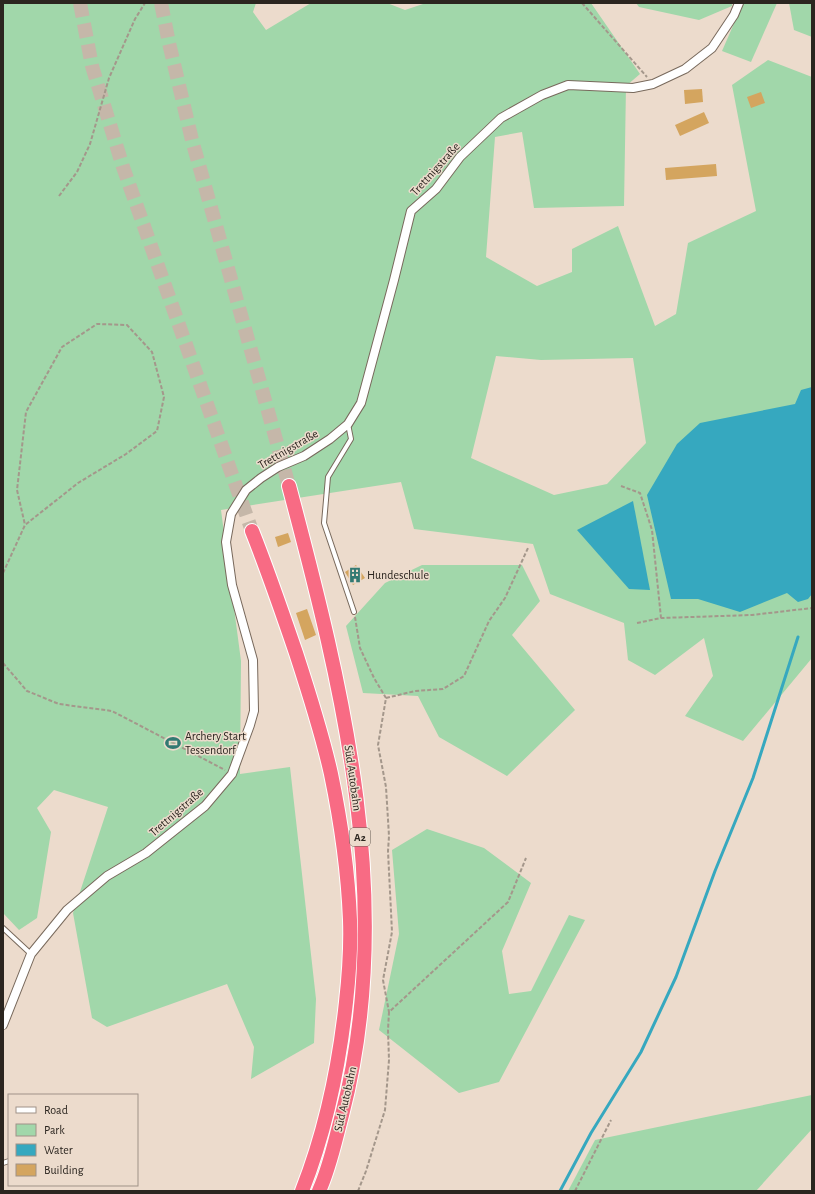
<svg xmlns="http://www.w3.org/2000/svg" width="815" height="1194" font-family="'Alegreya Sans',sans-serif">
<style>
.green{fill:#a1d7aa;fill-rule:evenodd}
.water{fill:#36a8bf}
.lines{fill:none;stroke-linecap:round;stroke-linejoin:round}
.stream{stroke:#36a8bf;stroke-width:3}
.building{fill:#d4a55f}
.highway-tunnel{stroke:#c5b7a9;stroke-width:14;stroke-dasharray:14 7;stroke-linecap:butt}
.lane-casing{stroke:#78695c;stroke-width:6}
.street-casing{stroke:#78695c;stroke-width:10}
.highway-casing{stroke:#fff;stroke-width:16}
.path{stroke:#a4978b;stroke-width:2;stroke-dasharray:4 2;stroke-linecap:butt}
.lane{stroke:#fff;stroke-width:4}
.street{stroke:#fff;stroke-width:8}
.highway{stroke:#f86b84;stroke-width:14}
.labels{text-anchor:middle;stroke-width:3;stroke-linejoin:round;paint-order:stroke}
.shield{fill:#ecdbcc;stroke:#655c53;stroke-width:1}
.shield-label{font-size:11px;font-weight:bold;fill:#2b251f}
.street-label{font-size:12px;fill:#2b251f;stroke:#ecdbcc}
.poi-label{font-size:12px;fill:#2b251f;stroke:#ecdbcc;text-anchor:start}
</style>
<rect width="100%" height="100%" fill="#ecdbcc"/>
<g class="green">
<path d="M3 3H256L253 12 266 30 311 3H387L405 10 426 3H591L640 74 626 86 624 206 534 208 522 132 495 137 486 257 537 286 572 272V249L618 226 655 326 676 314 688 243 756 211 732 85 768 60 812 77V658L743 741 685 716 713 676 704 638 655 675 628 660 624 623 550 594 533 544 414 529 401 482 221 510 241 661 240 774 290 767 316 999 314 1043 251 1079 254 1047 227 984 107 1027 92 1018 73 913 108 807 54 790 37 808 51 832 37 918 19 930 3 913ZM496 356 541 360 633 358 646 443 607 484 554 495 471 458Z"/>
<path d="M636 3H732V6L699 20 639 7Z"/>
<path d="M743 3H777L751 62 722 51Z"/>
<path d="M789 3H812V37L794 30Z"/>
<path d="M422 565H522L540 601 512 635 575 710 507 776 439 737 418 696 363 693 346 626 385 583Z"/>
<path d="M427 829 484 848 531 883 502 951 509 994 531 991 569 915 585 920 499 1082 459 1093 379 1030 399 934 392 850Z"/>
<path d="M812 1095V1129L756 1191H568L595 1140Z"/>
</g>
<g class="water">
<path d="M812 387V594L808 599 798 602 787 593 740 612 698 599H671L647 495 677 444 700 423 795 404 801 390Z"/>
<path d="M633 501 650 590 629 589 577 530Z"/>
</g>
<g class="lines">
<path class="stream" d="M560 1191 591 1133 641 1052 676 977 715 871 753 778 798 637"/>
</g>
<g class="building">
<path d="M702 89 703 102 685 104 684 90Z"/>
<path d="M761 92 765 103 751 108 747 97Z"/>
<path d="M704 112 709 123 680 136 675 125Z"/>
<path d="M716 164 717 176 666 180 665 168Z"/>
<path d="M288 533 291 542 278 547 275 537Z"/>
<path d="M356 565 365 578 353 585 345 572Z"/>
<path d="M307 609 316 635 305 640 296 613Z"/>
</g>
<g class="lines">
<g class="highway-tunnel">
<path d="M80 3 92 66 123 167 252 531"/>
<path d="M161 3 169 43 192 140 289 486"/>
</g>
<defs>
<g id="lane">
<path d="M348 424 351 439 328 477 324 523 354 612"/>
<path d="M3 928 31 954"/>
<path d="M3 1163 9 1161"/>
</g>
<path id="street" d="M3 1025 31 954 67 910 107 876 146 853 205 806 232 774 250 725 254 711 253 660 232 585 226 542 231 514 246 490 261 478 278 467 304 456 330 439 348 424 361 403 394 280 411 211 436 189 460 157 501 118 542 95 568 85 633 88 653 84 685 69 712 48 734 15 739 3"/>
<g id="highway">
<path d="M289 486C343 689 397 905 342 1115 335 1141 330 1167 319 1191"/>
<path d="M252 531C268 571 282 612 296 653 309 693 322 733 331 774 341 822 348 871 350 920 351 947 349 975 346 1002 339 1067 326 1130 302 1191"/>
</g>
</defs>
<use href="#lane" class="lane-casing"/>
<use href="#street" class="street-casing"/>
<use href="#highway" class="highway-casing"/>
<g class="path">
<path d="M582 3 647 77"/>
<path d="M59 196 77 172 90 144 109 78 135 19 145 3"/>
<path d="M621 486 640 493 652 530 661 618"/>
<path d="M3 573 25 525 78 483 126 454 157 431 164 397 152 352 127 325 97 324 62 347 26 412 17 490 25 525"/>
<path d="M355 617 360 648 374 678 386 698 378 745 386 787 389 836 388 851 392 932 383 980 389 1012"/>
<path d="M637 623 661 618 752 615 812 608"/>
<path d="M3 663 27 691 59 704 112 711 225 770"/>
<path d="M386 698 415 691 443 689 464 676 489 621 505 598 528 548"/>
<path d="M358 1191 366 1171 385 1110 389 1060 388 1030 389 1012 508 902 526 858"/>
<path d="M575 1191 611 1120"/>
</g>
<use href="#lane" class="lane"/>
<use href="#street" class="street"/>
<use href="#highway" class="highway"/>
</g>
<defs>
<symbol id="building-bare" viewBox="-9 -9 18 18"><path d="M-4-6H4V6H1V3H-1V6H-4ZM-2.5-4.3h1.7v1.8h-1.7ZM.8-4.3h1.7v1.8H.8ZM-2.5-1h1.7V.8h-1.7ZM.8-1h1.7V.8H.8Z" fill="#327972" stroke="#ecdbcc" stroke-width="2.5" paint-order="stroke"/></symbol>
<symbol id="stadium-bare" viewBox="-9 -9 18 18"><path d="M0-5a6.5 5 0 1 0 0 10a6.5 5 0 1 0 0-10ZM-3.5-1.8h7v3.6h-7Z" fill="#327972" stroke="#ecdbcc" stroke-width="2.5" paint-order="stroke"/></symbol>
</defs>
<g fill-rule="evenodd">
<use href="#building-bare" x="344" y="564" width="22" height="22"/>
<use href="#stadium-bare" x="162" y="732" width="22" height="22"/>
</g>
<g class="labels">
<rect class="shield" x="350" y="828" width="20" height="18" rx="3"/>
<g class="shield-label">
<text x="360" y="841">A2</text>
</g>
<g class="street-label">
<text transform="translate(435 169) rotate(-48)" y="4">Trettnigstraße</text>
<text transform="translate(288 449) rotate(-30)" y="4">Trettnigstraße</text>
<text transform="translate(353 778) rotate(82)" y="4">Süd Autobahn</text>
<text transform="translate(176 812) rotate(-41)" y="4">Trettnigstraße</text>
<text transform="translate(345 1099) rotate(-77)" y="4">Süd Autobahn</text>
</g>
<g class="poi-label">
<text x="367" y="579">Hundeschule</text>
<text x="185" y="740">Archery Start<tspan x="185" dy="14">Tessendorf</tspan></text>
</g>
</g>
<rect width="815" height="1194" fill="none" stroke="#2b251f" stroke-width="8"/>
<rect x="8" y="1094" width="130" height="92" fill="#ecdbcc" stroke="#9f9287"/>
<rect x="16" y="1107" width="20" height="6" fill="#ffffff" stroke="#9f9287"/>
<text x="44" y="1114" font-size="12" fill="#2b251f">Road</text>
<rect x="16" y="1124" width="20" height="12" fill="#a1d7aa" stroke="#9f9287"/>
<text x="44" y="1134" font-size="12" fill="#2b251f">Park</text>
<rect x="16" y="1144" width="20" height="12" fill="#36a8bf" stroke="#9f9287"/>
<text x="44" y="1154" font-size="12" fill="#2b251f">Water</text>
<rect x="16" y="1164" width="20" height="12" fill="#d4a55f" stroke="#9f9287"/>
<text x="44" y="1174" font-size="12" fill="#2b251f">Building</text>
</svg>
